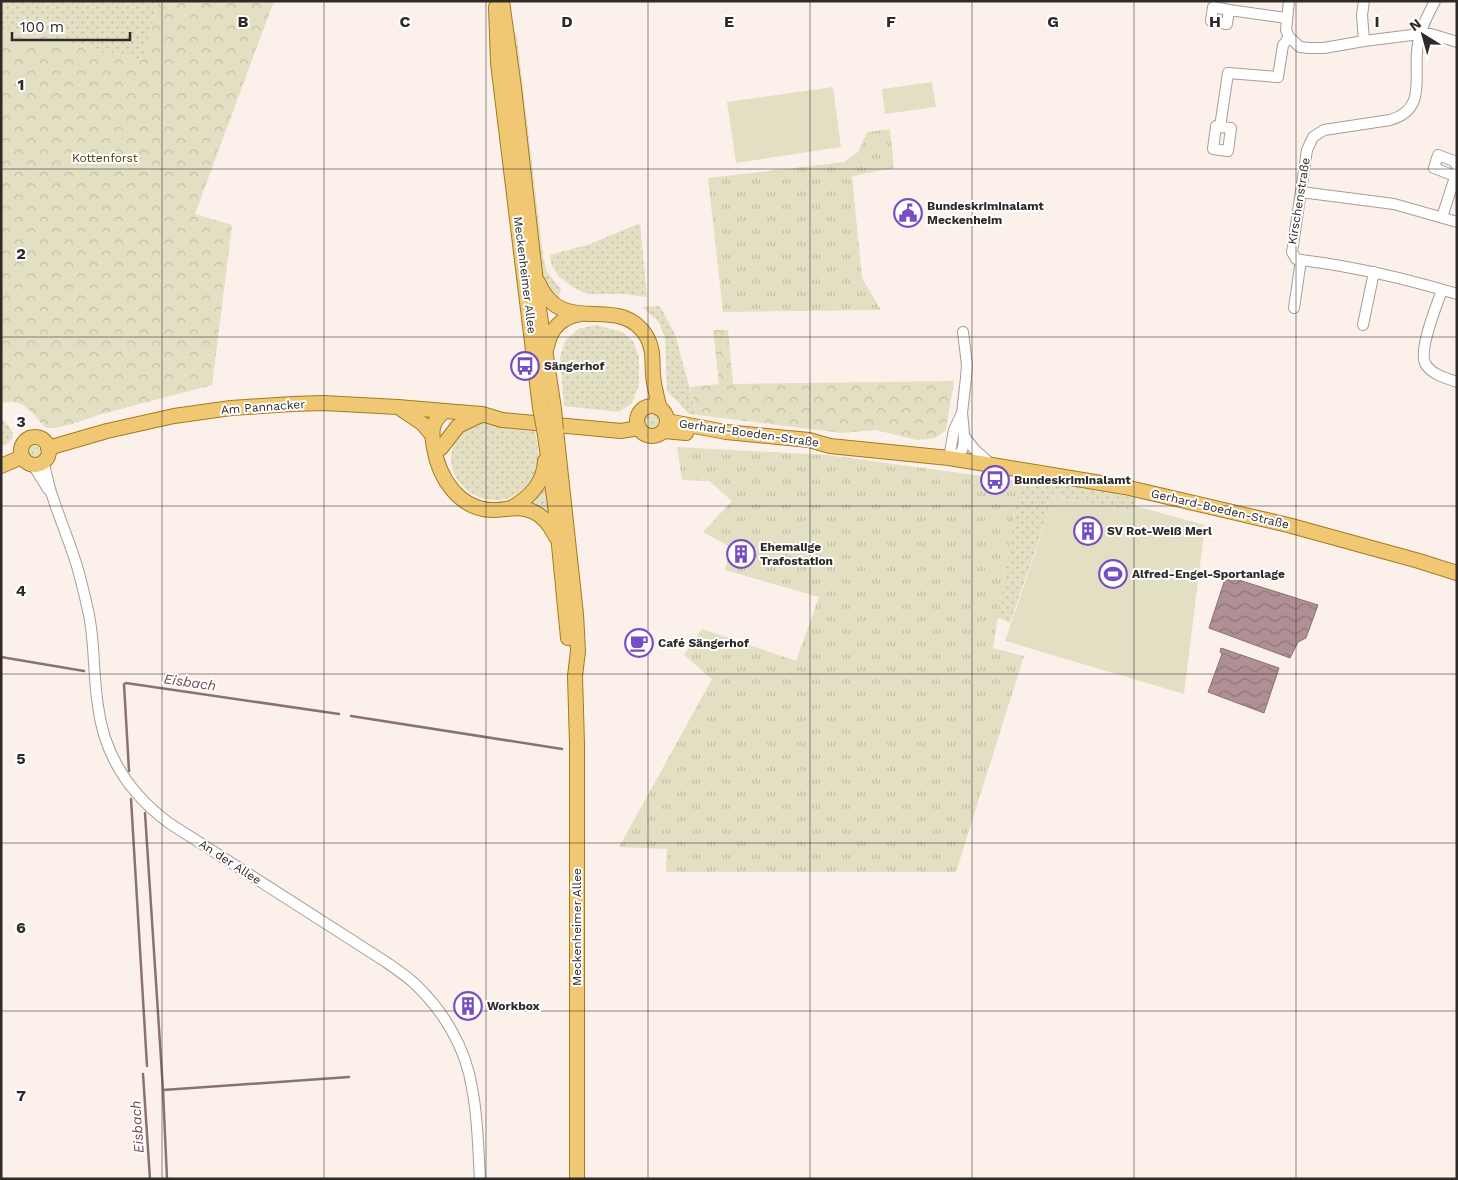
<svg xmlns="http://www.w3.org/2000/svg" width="1458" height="1180" font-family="'Work Sans',sans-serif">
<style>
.grass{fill:url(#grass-dots)}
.forest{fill:url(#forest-crowns)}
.park{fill:url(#park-tufts)}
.pitch{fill:#e3dfc3}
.water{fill:url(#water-waves);stroke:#8a7174}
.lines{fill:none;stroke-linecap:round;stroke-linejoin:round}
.stream{stroke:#8a7174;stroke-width:2.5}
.minor-casing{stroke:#a79d97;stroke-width:12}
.major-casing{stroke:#a6791d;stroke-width:16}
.minor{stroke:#fff;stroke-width:10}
.major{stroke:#f0c874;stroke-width:14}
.major-bridge-casing{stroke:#a6791d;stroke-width:16;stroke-linecap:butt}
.major-bridge{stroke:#f0c874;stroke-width:14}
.grid{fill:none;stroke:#2e2a28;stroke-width:1;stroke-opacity:0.55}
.labels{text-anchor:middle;stroke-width:4;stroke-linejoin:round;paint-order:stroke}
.park-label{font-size:12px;fill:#423b03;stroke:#fff}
.street-label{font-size:12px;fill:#2e2a28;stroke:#fff}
.poi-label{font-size:12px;font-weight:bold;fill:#2e2a28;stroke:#fff;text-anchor:start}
.water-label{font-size:14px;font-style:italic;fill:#77454f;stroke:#fff}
.grid-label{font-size:16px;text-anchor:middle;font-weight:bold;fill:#2e2a28;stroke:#fff;stroke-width:4;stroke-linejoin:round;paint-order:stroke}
</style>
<defs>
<pattern id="grass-dots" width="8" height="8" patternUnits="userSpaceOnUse" patternTransform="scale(1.25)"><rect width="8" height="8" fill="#e3dfc3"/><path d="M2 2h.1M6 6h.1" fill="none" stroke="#c3c0a8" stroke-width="1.8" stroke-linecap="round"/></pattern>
<pattern id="forest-crowns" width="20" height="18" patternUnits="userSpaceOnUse" patternTransform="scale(1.25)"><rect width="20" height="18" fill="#e3dfc3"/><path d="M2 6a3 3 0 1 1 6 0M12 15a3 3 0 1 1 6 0" fill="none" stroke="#c3c0a8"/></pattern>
<pattern id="park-tufts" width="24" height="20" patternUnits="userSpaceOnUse" patternTransform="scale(1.25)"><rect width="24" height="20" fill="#e3dfc3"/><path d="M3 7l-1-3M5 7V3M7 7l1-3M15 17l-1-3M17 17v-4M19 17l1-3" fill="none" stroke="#c3c0a8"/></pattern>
<pattern id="water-waves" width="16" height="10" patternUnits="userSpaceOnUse" patternTransform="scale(1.25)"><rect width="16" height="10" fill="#b19095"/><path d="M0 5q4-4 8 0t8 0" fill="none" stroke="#90767a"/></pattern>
</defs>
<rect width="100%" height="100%" fill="#fcf1ea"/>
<g class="grass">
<path d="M1 1H159L142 60 1 26Z"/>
<path d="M515 32 517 37 543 256 547 272 561 289 557 302 546 286 543 277 513 35Z"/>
<path d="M640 223 647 297 624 294H587L572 287 558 276 551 264 550 255 590 244Z"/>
<path d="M660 306 675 334 697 415 689 414 667 391 665 337 658 321 642 307Z"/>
<path d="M596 325 622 332 633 341 639 357V385L632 403 619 412 564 406 560 357 565 341 578 329Z"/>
<circle cx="652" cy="421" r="8"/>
<path d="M1 419C14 429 19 440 1 447Z"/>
<path d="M485 422 535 429C536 441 541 455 538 467 537 472 533 476 531 480 501 524 439 488 453 447 458 432 471 426 485 422Z"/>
<circle cx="34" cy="453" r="7"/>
<path d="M546 477 552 521 524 505Z"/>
<path d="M1020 481H1060L1136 498 1135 511 1054 497 1010 623 998 617Z"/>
</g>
<g class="forest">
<path d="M159 1H274L195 214 232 225 212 385C175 395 139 404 102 414 85 419 65 429 46 428 31 414 26 398 1 403V26L142 60Z"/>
<path d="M713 330H728L733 384 954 381 946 430 936 438 917 440 876 430 842 433 697 415 690 387 719 384Z"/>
</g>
<g class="park">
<path d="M890 129 894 168 852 176 862 278 881 310 723 312 708 178 844 162 858 152 867 132Z"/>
<path d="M677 447 827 455 1020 481 993 648 1024 656 956 872H666L667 849 619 847 712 679 684 655 702 629 796 661 819 597 725 570 730 547 703 532 732 501 709 481 682 480Z"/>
</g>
<g class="pitch">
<path d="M932 82 936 107 885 114 882 89Z"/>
<path d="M833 87 841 147 736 163 727 102Z"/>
<path d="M1054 497 1135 511V506L1205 525 1184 694 1005 641Z"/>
</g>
<g class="water">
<path d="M1226 576 1318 605 1306 638 1298 642 1290 658 1209 628Z"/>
<path d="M1221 648 1279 668 1264 713 1208 692 1222 654 1220 652Z"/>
</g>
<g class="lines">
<g class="stream">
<path d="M1 657 84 671"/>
<path d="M351 716 562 749"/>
<path d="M129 771 124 684 126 683 339 714"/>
<path d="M131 799 147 1066"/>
<path d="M145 813 163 1090 167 1179"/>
<path d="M143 1074 150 1179"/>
<path d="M163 1090 349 1077"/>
</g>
<defs>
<g id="minor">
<path d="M1289 1 1286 30 1289 37 1300 47 1309 48H1324L1364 41 1420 34H1431L1457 42"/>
<path d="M1435 1C1428 15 1420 29 1418 44 1412 74 1429 109 1390 120L1324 130 1313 137 1307 150 1292 252 1296 259 1301 260C1357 267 1404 278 1457 294"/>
<path d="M1213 7 1229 10 1227 24 1211 21Z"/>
<path d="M1229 10 1286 18"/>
<path d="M1364 41 1362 15 1364 1"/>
<path d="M1220 127 1231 128 1228 151 1213 149 1216 126 1220 127 1228 73 1278 77 1283 45 1289 37"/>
<path d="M1455 176 1434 168 1438 155 1454 161 1457 166"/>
<path d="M1301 192 1394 204 1457 222"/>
<path d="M1442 217 1457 171"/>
<path d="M1442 290C1437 305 1417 352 1426 365 1433 375 1446 378 1457 382"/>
<path d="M1294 308 1301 260"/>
<path d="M1363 325 1374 272"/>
<path d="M962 413C963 423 966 441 962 450 960 455 953 457 949 458L954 430 962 413 966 378 967 365 963 332"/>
<path d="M964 436 975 450 991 464"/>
<path d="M43 462C47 473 48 485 52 495 59 517 68 538 75 560 81 578 85 597 89 615 95 645 93 676 98 706 104 755 130 794 169 823L386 962C396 969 405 975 414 983 443 1010 466 1048 472 1088 478 1117 478 1149 480 1179"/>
<path d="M33 465 48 489"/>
</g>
<g id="major">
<path d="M502 1 514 88 539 309 554 409"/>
<path d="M496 7 498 63 540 408"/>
<path d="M538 282C563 341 619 290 647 337 654 350 652 362 653 375 654 386 657 398 660 409"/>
<path d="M547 347C550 329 562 317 580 314"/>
<circle cx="652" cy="421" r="15"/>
<path d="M398 407 423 424 432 435"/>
<path d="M445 411C431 421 431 432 434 448 439 478 459 509 492 510 507 510 519 505 534 512 545 517 551 527 556 537"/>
<path d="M667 421 726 432 809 440 830 446 949 458 992 465 1125 487 1288 525 1419 561 1457 573"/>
<path d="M544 429 555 504 568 638"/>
<path d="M556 430 576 614 578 651 575 676 577 744V1179"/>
<path d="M664 431 686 433"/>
<circle cx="35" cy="451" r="14"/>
<path d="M48 448 107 431 174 416 231 408 292 404 323 403 398 407 445 411 482 414 502 420 621 431 639 428"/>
<path d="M441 448 458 426 481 415"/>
<path d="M1 466 22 457"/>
<path d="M511 508C529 498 544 483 545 461"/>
</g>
</defs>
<use href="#minor" class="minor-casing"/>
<use href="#major" class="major-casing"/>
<use href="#minor" class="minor"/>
<use href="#major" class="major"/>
<defs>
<g id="major-bridge">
<path d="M540 408 544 429"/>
<path d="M554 409 556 430"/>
</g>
</defs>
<use href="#major-bridge" class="major-bridge-casing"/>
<use href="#major-bridge" class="major-bridge"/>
</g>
<path class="grid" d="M162 1V1179M324 1V1179M486 1V1179M648 1V1179M810 1V1179M972 1V1179M1134 1V1179M1296 1V1179M1 169H1457M1 337H1457M1 506H1457M1 674H1457M1 843H1457M1 1011H1457"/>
<defs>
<symbol id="civic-ring" viewBox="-11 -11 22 22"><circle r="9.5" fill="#fff" stroke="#774dc5" stroke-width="1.5"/><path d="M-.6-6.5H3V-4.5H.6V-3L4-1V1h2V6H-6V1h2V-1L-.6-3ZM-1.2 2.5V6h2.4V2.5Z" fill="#774dc5"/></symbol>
<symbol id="bus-ring" viewBox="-11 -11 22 22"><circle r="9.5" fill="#fff" stroke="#774dc5" stroke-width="1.5"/><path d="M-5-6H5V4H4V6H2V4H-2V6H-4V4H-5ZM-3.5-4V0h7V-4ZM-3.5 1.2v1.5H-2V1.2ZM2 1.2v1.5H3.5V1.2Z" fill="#774dc5"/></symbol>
<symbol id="building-ring" viewBox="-11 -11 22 22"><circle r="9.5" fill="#fff" stroke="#774dc5" stroke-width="1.5"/><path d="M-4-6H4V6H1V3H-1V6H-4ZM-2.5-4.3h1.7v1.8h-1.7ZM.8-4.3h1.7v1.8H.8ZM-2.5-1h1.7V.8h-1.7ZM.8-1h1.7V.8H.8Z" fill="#774dc5"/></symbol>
<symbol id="stadium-ring" viewBox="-11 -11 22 22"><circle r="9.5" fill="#fff" stroke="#774dc5" stroke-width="1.5"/><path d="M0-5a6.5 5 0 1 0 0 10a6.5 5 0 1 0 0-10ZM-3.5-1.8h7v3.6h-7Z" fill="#774dc5"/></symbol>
<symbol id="cafe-ring" viewBox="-11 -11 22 22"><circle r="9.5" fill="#fff" stroke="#774dc5" stroke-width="1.5"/><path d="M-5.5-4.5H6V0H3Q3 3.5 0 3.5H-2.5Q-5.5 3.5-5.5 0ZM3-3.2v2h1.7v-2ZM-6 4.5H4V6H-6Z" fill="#774dc5"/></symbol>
</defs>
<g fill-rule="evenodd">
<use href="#civic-ring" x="892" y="197" width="32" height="32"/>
<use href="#bus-ring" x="509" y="350" width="32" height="32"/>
<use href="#bus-ring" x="979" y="464" width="32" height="32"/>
<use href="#building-ring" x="1072" y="515" width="32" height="32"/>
<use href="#building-ring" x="725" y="538" width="32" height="32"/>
<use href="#stadium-ring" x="1097" y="558" width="32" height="32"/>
<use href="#cafe-ring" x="623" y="627" width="32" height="32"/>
<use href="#building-ring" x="452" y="990" width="32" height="32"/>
</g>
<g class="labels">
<g class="park-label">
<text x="105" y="162">Kottenforst</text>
</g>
<g class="street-label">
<text transform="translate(1299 201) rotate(-81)" y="4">Kirschenstraße</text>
<text transform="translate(525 275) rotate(83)" y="4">Meckenheimer Allee</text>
<text transform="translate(263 407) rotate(-4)" y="4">Am Pannacker</text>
<text transform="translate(749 433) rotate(8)" y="4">Gerhard-Boeden-Straße</text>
<text transform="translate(1220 509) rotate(13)" y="4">Gerhard-Boeden-Straße</text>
<text transform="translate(230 862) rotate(33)" y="4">An der Allee</text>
<text transform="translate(577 927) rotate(-90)" y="4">Meckenheimer Allee</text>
</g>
<g class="poi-label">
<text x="927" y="210">Bundeskriminalamt<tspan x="927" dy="14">Meckenheim</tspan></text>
<text x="544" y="370">Sängerhof</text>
<text x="1014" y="484">Bundeskriminalamt</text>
<text x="1107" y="535">SV Rot-Weiß Merl</text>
<text x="760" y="551">Ehemalige<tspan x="760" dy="14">Trafostation</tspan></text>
<text x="1132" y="578">Alfred-Engel-Sportanlage</text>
<text x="658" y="647">Café Sängerhof</text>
<text x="487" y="1010">Workbox</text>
</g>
<g class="water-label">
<text transform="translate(190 682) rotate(8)" y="5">Eisbach</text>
<text transform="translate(137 1127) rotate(-94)" y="5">Eisbach</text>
</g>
</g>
<g class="grid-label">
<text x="243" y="27">B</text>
<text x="405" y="27">C</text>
<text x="567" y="27">D</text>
<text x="729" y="27">E</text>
<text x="891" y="27">F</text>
<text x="1053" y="27">G</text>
<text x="1215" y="27">H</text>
<text x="1377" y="27">I</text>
<text x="21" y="90">1</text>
<text x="21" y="259">2</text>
<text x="21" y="427">3</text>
<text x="21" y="596">4</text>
<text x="21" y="764">5</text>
<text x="21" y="933">6</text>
<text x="21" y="1101">7</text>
</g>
<rect width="1458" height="1180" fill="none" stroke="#2e2a28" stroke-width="5"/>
<g transform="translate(1423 35) rotate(323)" stroke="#ffffff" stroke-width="4" paint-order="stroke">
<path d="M0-4L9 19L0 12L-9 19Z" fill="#2e2a28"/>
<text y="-8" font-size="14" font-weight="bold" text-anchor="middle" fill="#2e2a28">N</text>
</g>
<path d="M12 32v8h118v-8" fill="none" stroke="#2e2a28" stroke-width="2.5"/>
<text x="20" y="32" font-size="15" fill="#2e2a28" stroke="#ffffff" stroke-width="4" paint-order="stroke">100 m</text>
</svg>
